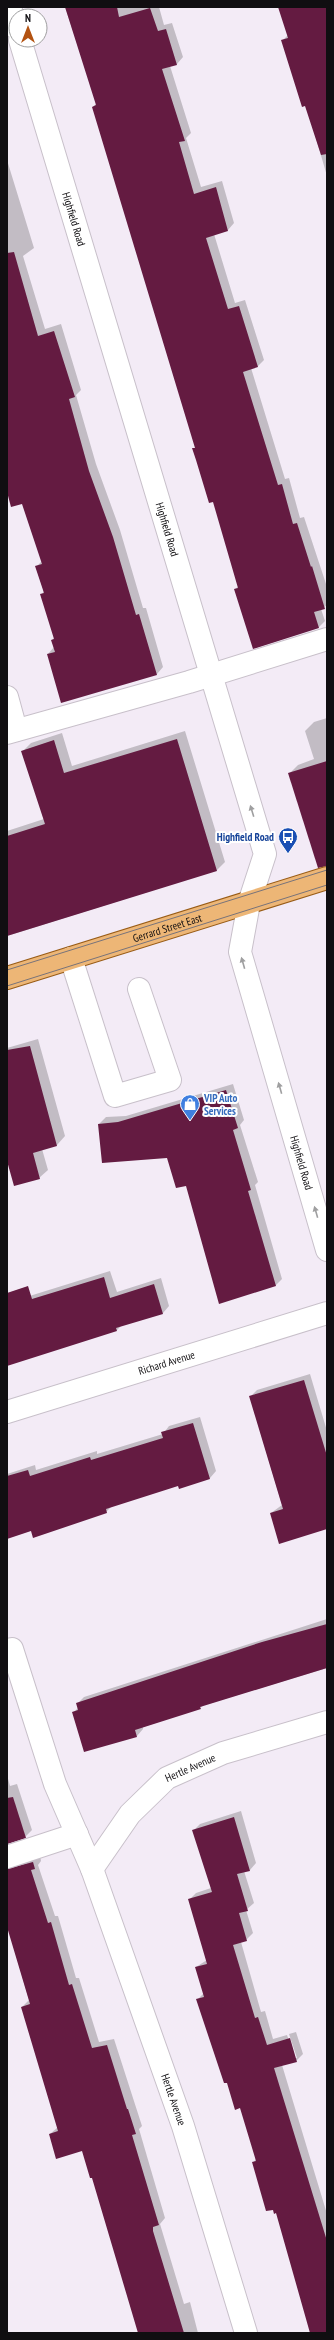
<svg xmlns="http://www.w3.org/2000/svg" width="334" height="2340" font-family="'PT Sans Narrow',sans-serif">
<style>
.shadow{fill:#0003}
.building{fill:#641b41}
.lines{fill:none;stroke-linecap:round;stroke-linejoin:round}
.minor-casing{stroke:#c8c0ca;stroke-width:24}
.major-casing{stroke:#985c17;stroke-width:24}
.minor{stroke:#fff;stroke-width:22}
.major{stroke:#edb676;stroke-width:22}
.tram{stroke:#78737a;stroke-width:1}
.oneway{fill:#9f9fa0}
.labels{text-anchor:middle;stroke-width:4;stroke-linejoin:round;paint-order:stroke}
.street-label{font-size:11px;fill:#100e11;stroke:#fff}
.transit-label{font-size:11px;font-weight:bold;fill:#164399;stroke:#fff;text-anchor:end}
.shop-label{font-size:11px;font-weight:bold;fill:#366cbe;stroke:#fff;text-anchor:start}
</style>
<rect width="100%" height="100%" fill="#f3ebf6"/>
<g class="shadow">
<path d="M65 7H159L164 25 172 23 183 57 177 64 170 66 191 133 186 138 201 187 222 181 234 223 228 230 214 234 235 303 245 300 264 360 257 367 251 368 285 479 289 478 300 518 304 517 327 587V605L321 609 325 621 318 628 235 589 239 586 214 500 194 449 196 447 93 107 97 103Z"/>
<path d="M279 7H327V176L306 104 282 41 288 35Z"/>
<path d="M7 160 34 248 23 256 45 329 61 324 81 390 76 395 96 464 120 530 143 608H146L163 667 157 674 48 654 54 647 52 640 55 637 42 594 44 591 36 567 42 561 23 502 7 487Z"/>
<path d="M327 718V837L290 773 298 765 314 759 305 731 314 722Z"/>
<path d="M185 731 225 862 217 870 7 936V831L44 819 23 751 31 743 62 733 72 766Z"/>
<path d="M38 1039 65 1136 57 1145 42 1149 48 1170 39 1178 7 1157V1048Z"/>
<path d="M233 1084 244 1120 240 1125 258 1182 255 1185 282 1279 275 1286 187 1184 168 1157 99 1124 106 1117 126 1116Z"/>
<path d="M110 1271 117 1292 161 1278 169 1306 163 1313 122 1325 117 1330 7 1364V1303Z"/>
<path d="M310 1374 327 1431V1528L271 1513 282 1505 250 1397 257 1390Z"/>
<path d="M200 1417 216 1471 210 1478 179 1485 112 1506 106 1512 34 1537 32 1530 7 1538V1474L35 1465 36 1470 97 1451V1454L163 1434 169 1426Z"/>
<path d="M327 1619V1668L204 1705 200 1708 143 1727V1729L137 1736 74 1712 78 1708 77 1704 84 1697Z"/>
<path d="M7 1775 10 1786 17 1784 32 1830 25 1837 7 1844Z"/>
<path d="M241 1811 256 1863 250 1870 244 1871 254 1903 246 1910 253 1933 246 1940 241 1942 261 2012 265 2011 273 2039 287 2035 295 2058H297L289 2034 296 2032 303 2054 296 2061 282 2065 327 2214V2333H311L277 2212 253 2163 256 2159 241 2107 228 2081 197 2000 204 1993 196 1967 207 1960 189 1900 196 1893 211 1888 194 1830 200 1824Z"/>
<path d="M40 1855 41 1861 38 1865 55 1916H58L76 1978H79L99 2042 114 2039 142 2126 139 2129 165 2218 160 2224 184 2304 190 2302 198 2333H139L93 2176 83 2150 50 2134 58 2127 22 2007 29 2000 7 1924V1861Z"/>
</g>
<g class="building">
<path d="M65 7H117L119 17 150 8 158 31 166 29 177 65 162 69 185 141 179 142 194 194 216 187 228 231 206 238 228 309 239 306 258 367 243 372 278 485 282 484 293 524 297 523 311 567 312 566 325 609 314 612 319 628 253 649 234 589 238 588 213 502 209 503 196 460 192 448H195L92 107 96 105Z"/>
<path d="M278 7H327V154L321 155 305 106 302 107 281 40 288 38Z"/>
<path d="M14 252 38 336 54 331 75 397 69 399 89 471 113 537 136 615 139 614 157 675 61 703 47 654 55 652 51 640 54 639 40 594 44 593 35 566 42 564 22 504 11 507 7 492V253Z"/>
<path d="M177 739 217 871 7 936V836L45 824 21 751 54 740 64 773Z"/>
<path d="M327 761V866L318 868 288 773Z"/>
<path d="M30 1046 57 1146 33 1153 40 1179 14 1186 7 1161V1050Z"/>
<path d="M226 1090 238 1128 233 1130 251 1190 248 1191 276 1286 219 1304 186 1186 176 1188 167 1158 102 1163 98 1124 118 1122Z"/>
<path d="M104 1277 110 1298 154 1284 163 1314 116 1328 117 1331 7 1366V1293L28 1286 32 1299Z"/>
<path d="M304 1380 327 1456V1529L279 1544 270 1513 283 1509 249 1396Z"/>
<path d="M193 1423 210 1479 179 1489 178 1486 106 1509 107 1513 33 1538 31 1531 7 1539V1476L28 1470 30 1476 90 1457 91 1460 163 1438 161 1432Z"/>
<path d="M327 1624V1668L200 1707 201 1709 135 1730 137 1737 84 1752 72 1712 78 1710 76 1703 262 1642Z"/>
<path d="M13 1797 26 1838 7 1844V1798Z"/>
<path d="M234 1817 250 1871 237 1874 248 1911 239 1913 247 1941 233 1945 255 2018 258 2017 267 2045 290 2038 297 2062 274 2068 327 2241V2333H310L276 2213 274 2214 273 2210 266 2211 252 2162 256 2161 240 2108 235 2110 227 2083H224L196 1999 204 1997 195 1967 207 1964 188 1899 212 1892 192 1830Z"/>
<path d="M33 1862 35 1869 31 1870 48 1923 51 1922 69 1985 72 1984 92 2048 107 2045 127 2109H128L136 2134 132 2135 159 2225 153 2227V2231L184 2333H138L92 2178H90L82 2151 56 2159 49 2134 58 2131 21 2007 30 2004 7 1927V1869Z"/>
</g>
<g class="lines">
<defs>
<g id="minor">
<path d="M10 7 16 28"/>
<path id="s1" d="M20 40 265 854 249 903 240 952 327 1250"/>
<path d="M7 697 16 730"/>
<path d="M7 733 189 682 327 639"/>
<path d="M71 958 115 1096 170 1080 139 989"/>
<path id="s2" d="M7 1412 327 1313"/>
<path id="s3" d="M12 1649 55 1784 92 1869 183 2126 246 2333"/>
<path d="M7 1857 77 1834"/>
<path id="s4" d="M92 1869 130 1814 167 1778 223 1753 327 1722"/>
</g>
<g id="major">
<path id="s5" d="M7 978 327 878"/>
</g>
</defs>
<use href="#minor" class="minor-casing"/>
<use href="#major" class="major-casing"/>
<use href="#minor" class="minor"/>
<use href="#major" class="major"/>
<g class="tram">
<path d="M7 970 327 870"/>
<path d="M7 986 327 885"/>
</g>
</g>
<defs><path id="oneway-solid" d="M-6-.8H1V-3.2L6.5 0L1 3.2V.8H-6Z"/></defs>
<g class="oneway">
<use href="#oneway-solid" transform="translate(252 811) rotate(-107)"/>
<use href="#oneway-solid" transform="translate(243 963) rotate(-106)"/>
<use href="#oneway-solid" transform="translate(280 1088) rotate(-106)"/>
<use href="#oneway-solid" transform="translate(316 1212) rotate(-106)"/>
</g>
<defs>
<symbol id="bus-pin" viewBox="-11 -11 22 30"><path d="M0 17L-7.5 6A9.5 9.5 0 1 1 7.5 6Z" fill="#1a4fb4" stroke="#fff"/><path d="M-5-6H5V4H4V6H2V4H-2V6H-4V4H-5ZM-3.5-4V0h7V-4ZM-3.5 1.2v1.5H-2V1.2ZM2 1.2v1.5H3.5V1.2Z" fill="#fff"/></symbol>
<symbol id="shop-pin" viewBox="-11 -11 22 30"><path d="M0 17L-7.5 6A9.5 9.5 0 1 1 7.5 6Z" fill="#3f7fe0" stroke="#fff"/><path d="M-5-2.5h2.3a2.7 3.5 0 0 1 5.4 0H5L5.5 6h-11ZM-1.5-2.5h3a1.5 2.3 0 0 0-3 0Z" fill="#fff"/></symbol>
</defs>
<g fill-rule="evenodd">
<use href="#bus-pin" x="277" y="826" width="22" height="30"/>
<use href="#shop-pin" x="179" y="1093" width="22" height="30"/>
</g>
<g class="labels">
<g class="street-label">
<text dy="4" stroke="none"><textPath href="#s1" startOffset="187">Highfield Road</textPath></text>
<text dy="4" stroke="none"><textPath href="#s1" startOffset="511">Highfield Road</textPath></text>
<text dy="4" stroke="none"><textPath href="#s5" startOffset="168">Gerrard Street East</textPath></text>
<text dy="4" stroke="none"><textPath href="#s1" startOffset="1171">Highfield Road</textPath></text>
<text dy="4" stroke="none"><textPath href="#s2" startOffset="167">Richard Avenue</textPath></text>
<text dy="4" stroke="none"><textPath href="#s4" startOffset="144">Hertle Avenue</textPath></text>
<text dy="4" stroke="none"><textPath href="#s3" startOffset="479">Hertle Avenue</textPath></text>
</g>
<g class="transit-label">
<text x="274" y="841">Highfield Road</text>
</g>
<g class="shop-label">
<text x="204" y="1102">VIP Auto<tspan x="204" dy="13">Services</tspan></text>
</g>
</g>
<rect width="334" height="2340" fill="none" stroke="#100e11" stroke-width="16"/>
<g transform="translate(28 28)"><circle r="19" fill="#ffffff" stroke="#9f9fa0"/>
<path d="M0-3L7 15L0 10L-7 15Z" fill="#b35211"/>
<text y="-6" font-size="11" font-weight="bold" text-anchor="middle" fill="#100e11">N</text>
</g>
</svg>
